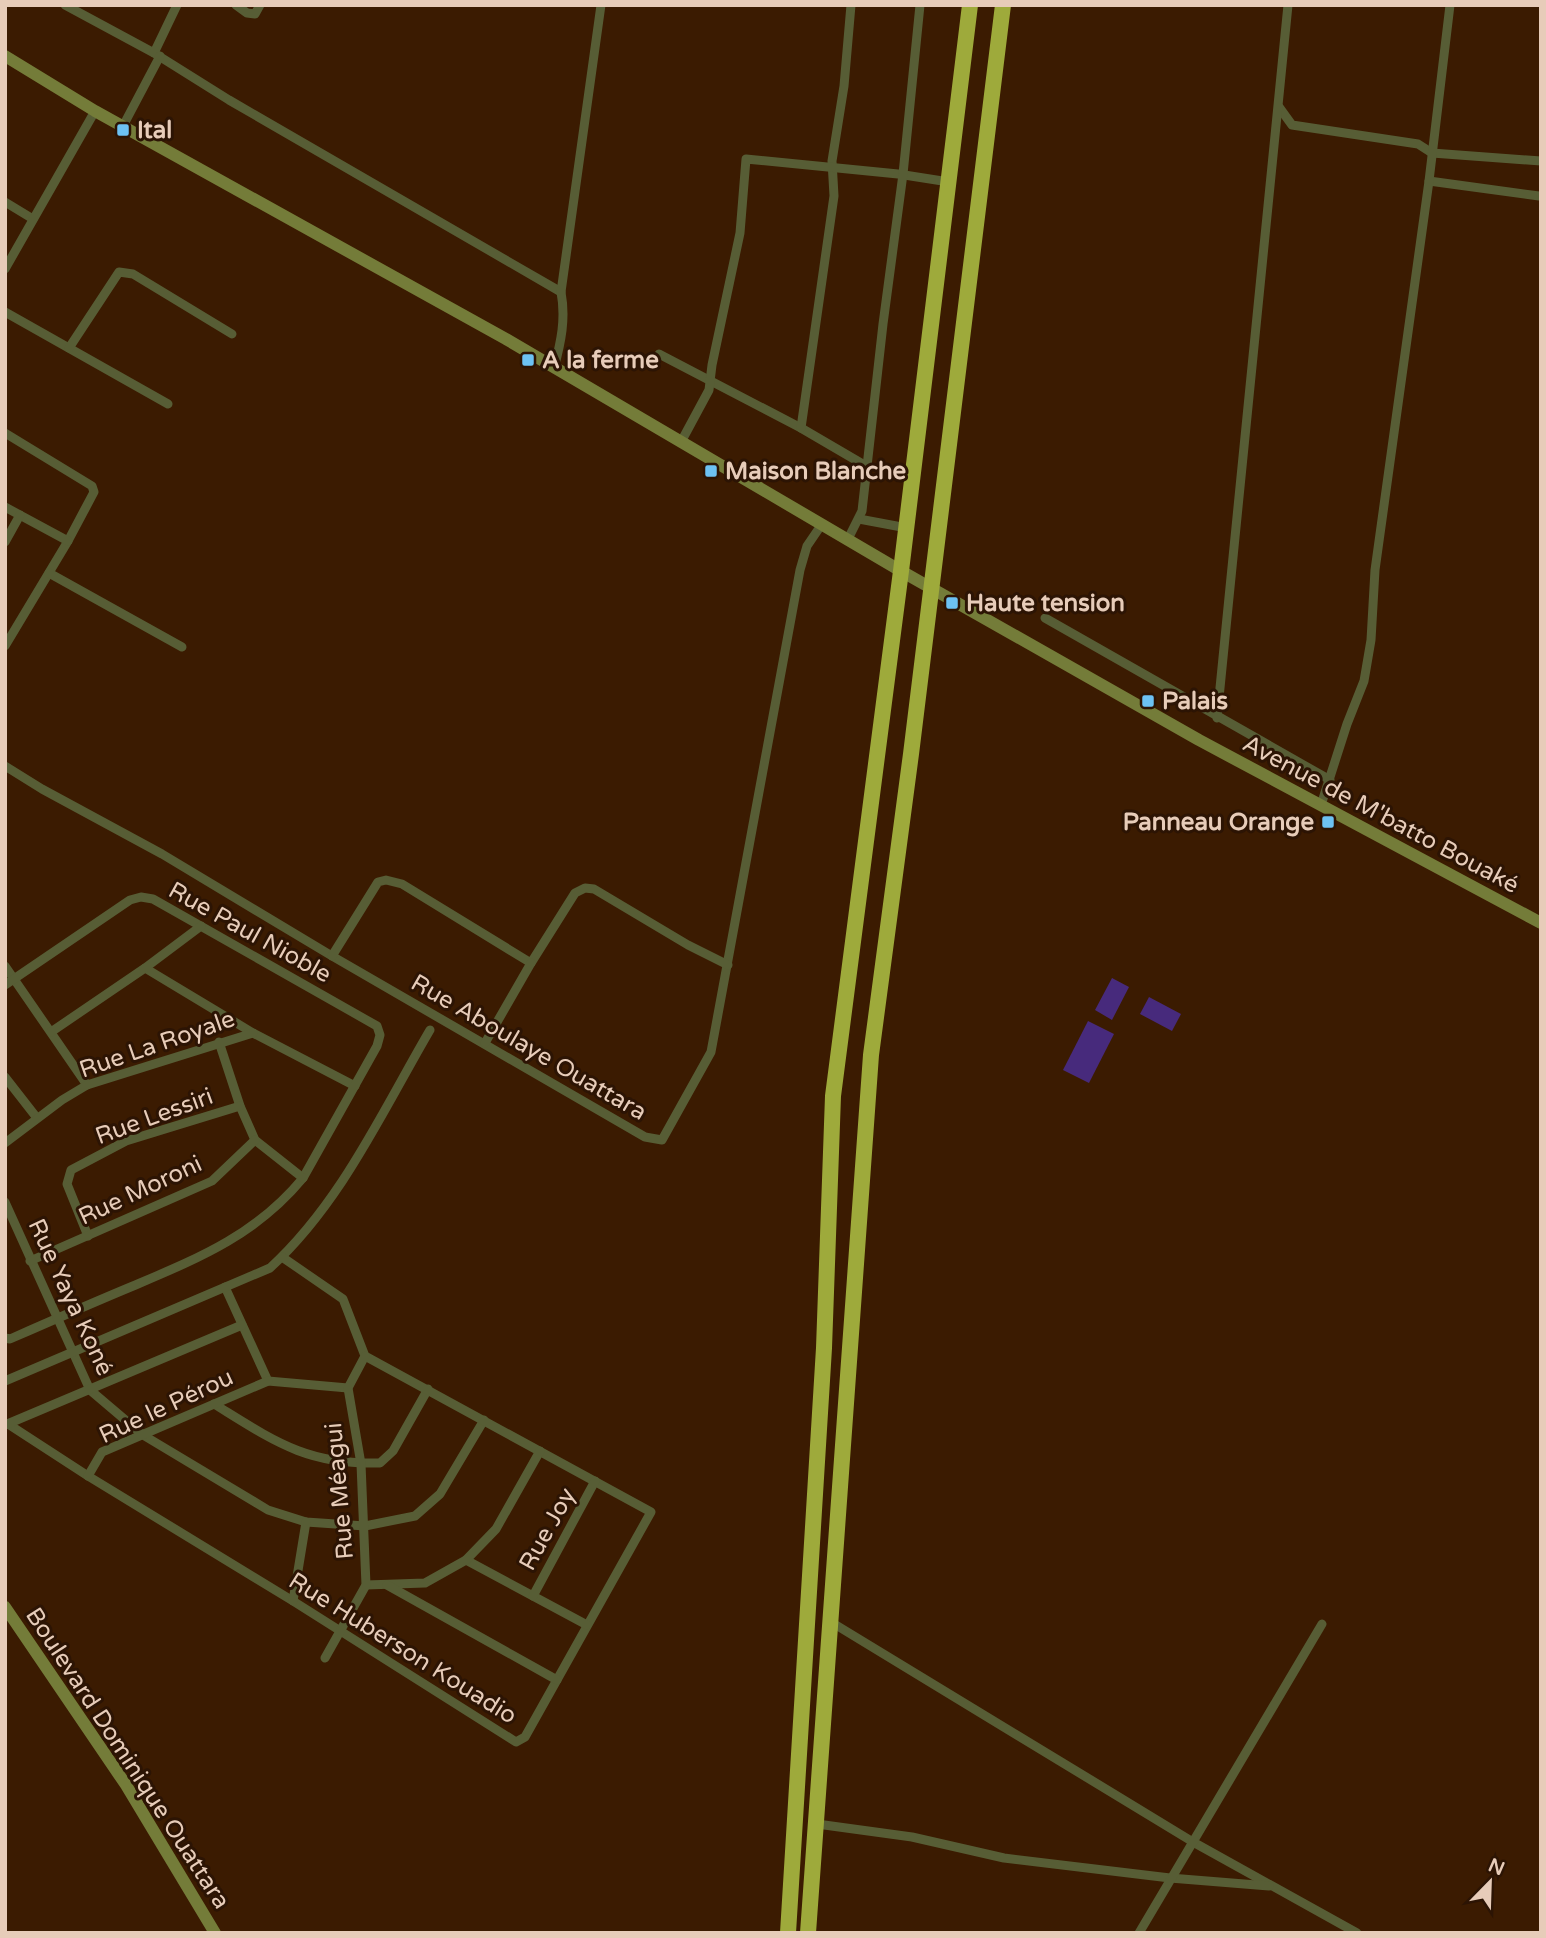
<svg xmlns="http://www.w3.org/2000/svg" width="1546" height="1938" font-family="'Varela Round',sans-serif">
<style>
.green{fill:#472a7c}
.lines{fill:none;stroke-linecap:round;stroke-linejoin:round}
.street{stroke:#575d35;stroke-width:9}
.secondary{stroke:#747c39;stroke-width:12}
.highway{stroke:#9eaa3b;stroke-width:16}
.poi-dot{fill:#6dc2f3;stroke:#2c1404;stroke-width:2.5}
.labels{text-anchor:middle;stroke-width:6;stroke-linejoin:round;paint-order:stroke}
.poi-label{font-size:24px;font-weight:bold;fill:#e7ccb9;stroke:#2c1404;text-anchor:start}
.street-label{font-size:24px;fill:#e7ccb9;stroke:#2c1404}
</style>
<rect width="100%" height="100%" fill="#3b1b01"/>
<g class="green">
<path d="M1112 978 1129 987 1112 1020 1095 1010Z"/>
<path d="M1149 997 1181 1014 1172 1031 1140 1014Z"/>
<path d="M1088 1021 1114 1034 1089 1083 1063 1070Z"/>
</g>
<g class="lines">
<g class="street">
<path d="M65 5 154 53 229 100 561 292"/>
<path d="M236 5 247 13 255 14 260 5"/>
<path d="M154 53 177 5"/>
<path d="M1279 107 1292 125 1418 144 1432 153 1541 161"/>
<path d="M123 126 160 56"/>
<path d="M1429 181 1539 196"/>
<path d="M5 202 33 219"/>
<path d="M5 269 95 111"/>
<path d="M5 312 168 404"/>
<path d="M69 348 119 272 133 274 232 334"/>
<path d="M659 354 801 428 866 466"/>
<path d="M554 368C561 342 566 319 561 292L601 5"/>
<path d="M801 428 834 196 832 161 844 86 851 5"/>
<path d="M5 433 92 486 94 492 68 541 5 646"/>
<path d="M681 442 709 390 712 365 740 233 746 159 898 174 949 182"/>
<path d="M5 507 68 541"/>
<path d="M859 519 907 528"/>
<path d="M848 539 862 511 883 324 903 174 920 5"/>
<path d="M5 542 20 515"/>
<path d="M49 573 182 647"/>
<path d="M1045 618 1330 780"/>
<path d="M1217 718 1288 5"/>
<path d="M5 766 42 789 162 854 332 956 645 1137 662 1140 711 1052 800 570 807 546 822 524"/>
<path d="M1321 805 1347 724 1364 681 1371 640 1375 570 1429 181 1450 5"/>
<path d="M332 956 378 882 386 880 402 884 531 963 575 893 585 888 594 889 688 945 728 965"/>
<path d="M5 966 87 1085"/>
<path d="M145 968 253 1033 355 1086"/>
<path d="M5 985 130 900 141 897 153 899 377 1026 380 1035 377 1046 303 1178C256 1235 199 1258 133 1286 92 1303 51 1321 10 1339L5 1338"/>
<path d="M51 1032 145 968 201 926"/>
<path d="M219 1042 240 1106 255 1140 303 1178"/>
<path d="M485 1043 531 963"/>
<path d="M5 1077 37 1118"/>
<path d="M5 1143 62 1100 87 1085 253 1033"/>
<path d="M5 1202 90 1390 143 1435 268 1510 306 1522 365 1526 415 1516 440 1494 484 1420"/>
<path d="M88 1236 67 1184 71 1170 126 1141 240 1106"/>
<path d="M30 1261 212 1181 255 1140"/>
<path d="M225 1287 268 1381 348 1388"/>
<path d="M5 1381 270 1268C341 1203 382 1112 430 1030"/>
<path d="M214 1404C274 1441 306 1465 380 1463L393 1451 428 1389"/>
<path d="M8 1424 88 1476 293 1601 516 1742 525 1737 651 1512 365 1356 343 1299 282 1257"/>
<path d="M5 1425 242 1325"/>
<path d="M88 1476 102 1452 268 1381"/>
<path d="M466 1560 587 1625"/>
<path d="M366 1585 425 1583 466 1560 496 1529 540 1451"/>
<path d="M387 1585 557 1680"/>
<path d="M533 1596 595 1481"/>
<path d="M293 1601 306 1522"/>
<path d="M831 1622 1193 1842 1357 1933"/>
<path d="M325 1658 366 1585 361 1464 348 1388 365 1356"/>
<path d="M817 1824 912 1837 1004 1858 1170 1878 1269 1886"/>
<path d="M1139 1933 1322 1624"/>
</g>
<g class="secondary">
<path d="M5 56 95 111 506 339 901 571 1199 740 1541 923"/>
<path d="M5 1607 126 1785 215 1933"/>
</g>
<g class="highway">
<path d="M788 1933 824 1348 833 1096 901 571 970 5"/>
<path d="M808 1933 871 1055 911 754 1003 5"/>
</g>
</g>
<g class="poi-dot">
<rect x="116" y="123" width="14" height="14" rx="3.5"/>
<rect x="521" y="353" width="14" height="14" rx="3.5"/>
<rect x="704" y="464" width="14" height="14" rx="3.5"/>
<rect x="945" y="596" width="14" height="14" rx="3.5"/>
<rect x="1141" y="694" width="14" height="14" rx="3.5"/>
<rect x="1321" y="815" width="14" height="14" rx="3.5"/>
</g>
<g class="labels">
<g class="poi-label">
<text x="137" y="138">Ital</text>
<text x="542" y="368">A la ferme</text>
<text x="725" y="479">Maison Blanche</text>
<text x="966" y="611">Haute tension</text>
<text x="1162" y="709">Palais</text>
<text x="1314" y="830" text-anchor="end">Panneau Orange</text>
</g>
<g class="street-label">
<text transform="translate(1381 814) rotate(28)" y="8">Avenue de M'batto Bouaké</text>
<text transform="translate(250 932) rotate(29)" y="8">Rue Paul Nioble</text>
<text transform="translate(157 1044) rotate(-19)" y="8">Rue La Royale</text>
<text transform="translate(529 1047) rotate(30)" y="8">Rue Aboulaye Ouattara</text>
<text transform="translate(154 1116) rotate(-20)" y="8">Rue Lessiri</text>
<text transform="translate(140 1190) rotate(-25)" y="8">Rue Moroni</text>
<text transform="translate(71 1297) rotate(65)" y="8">Rue Yaya Koné</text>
<text transform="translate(166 1406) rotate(-25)" y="8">Rue le Pérou</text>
<text transform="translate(339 1491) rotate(-95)" y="8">Rue Méagui</text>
<text transform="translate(547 1529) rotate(-61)" y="8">Rue Joy</text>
<text transform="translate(403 1648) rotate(32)" y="8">Rue Huberson Kouadio</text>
<text transform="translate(128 1758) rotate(57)" y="8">Boulevard Dominique Ouattara</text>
</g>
</g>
<rect width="1546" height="1938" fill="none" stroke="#e7ccb9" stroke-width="14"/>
<g transform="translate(1490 1882) rotate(23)" stroke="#2c1404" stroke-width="5" paint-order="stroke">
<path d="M0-5L12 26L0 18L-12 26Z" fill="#e7ccb9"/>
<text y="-10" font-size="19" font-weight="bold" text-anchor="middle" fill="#e7ccb9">N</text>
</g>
</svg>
